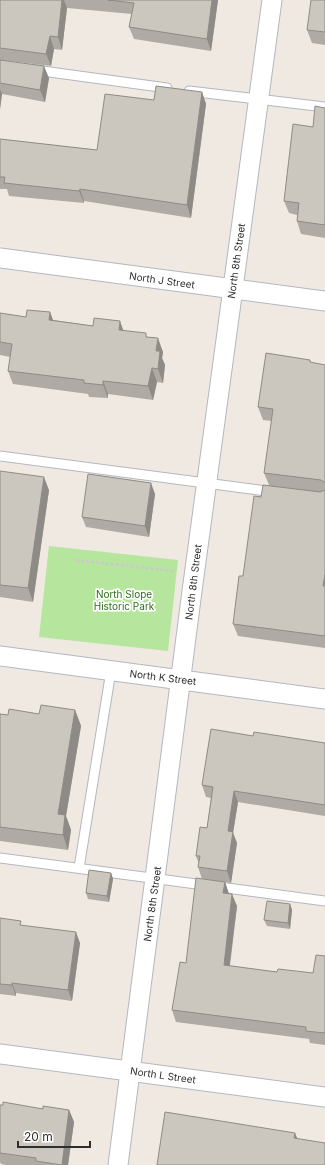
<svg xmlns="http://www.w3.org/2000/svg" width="325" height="1165" font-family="Inter,sans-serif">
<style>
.green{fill:#b6e59e}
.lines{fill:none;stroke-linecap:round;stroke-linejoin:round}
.service-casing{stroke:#b4b7c1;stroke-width:11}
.minor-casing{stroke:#b4b7c1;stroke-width:21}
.path{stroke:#c9c9c9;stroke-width:2.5;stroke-dasharray:3 2;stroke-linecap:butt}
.service{stroke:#fff;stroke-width:9}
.minor{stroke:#fff;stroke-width:19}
.wall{fill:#afaba4}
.shaded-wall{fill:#8e8b86}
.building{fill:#cbc7bf;stroke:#8e8b86}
.labels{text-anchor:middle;stroke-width:3.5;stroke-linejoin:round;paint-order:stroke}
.street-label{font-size:10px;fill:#2e2e2e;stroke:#fff}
.park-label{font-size:10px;fill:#2c6e1b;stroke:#fff}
</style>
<rect width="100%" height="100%" fill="#efe9e1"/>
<path class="green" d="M49 546 178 560 168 651 39 637Z"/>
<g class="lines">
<defs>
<g id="service">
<path d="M35 70 167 88"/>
<path d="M189 91 325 107"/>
<path d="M0 456 274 492"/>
<path d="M0 858 325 901"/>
<path d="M79 868 111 671"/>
</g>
<g id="minor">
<path d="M0 258 325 301"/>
<path d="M0 656 325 699"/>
<path d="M0 1054 325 1097"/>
<path d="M118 1165 192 591 272 0"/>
</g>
</defs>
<use href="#service" class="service-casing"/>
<use href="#minor" class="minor-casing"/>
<path class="path" d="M76 560 173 571"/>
<use href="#service" class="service"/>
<use href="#minor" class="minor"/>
</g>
<g class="wall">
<path d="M0 0H218L211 51 134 39 129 27 132 14 67 8 62 50 54 49 51 66 1 60 49 78 45 102 2 94 0 109Z"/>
<path d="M325 0V45L312 43 307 30Z"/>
<path d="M202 92 206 104 191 218 84 201V203L9 196 7 189H0V139L97 150 154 100Z"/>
<path d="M325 108V238L301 234 297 221V215L289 213 284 201 313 127Z"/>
<path d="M50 312 53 320 123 330 148 337 163 352 162 358 165 365 163 383 157 382 153 400 108 394V398L89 397 88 394 13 384 8 371 10 357 0 355V313L26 317Z"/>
<path d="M310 360 311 363 325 365V648L238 636 233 624 243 576 261 497 269 485 264 473 272 421 263 420 258 407Z"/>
<path d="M0 471 49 490 33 602 0 597Z"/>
<path d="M155 494 149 537 86 527 82 517Z"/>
<path d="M75 710 81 726 66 816 71 830 68 850 0 841V714L8 715 39 714Z"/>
<path d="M253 736 325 743V816L238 802 233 833 237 843 231 883 202 879 198 867 199 864 196 856 207 828 211 798 206 797 202 785Z"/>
<path d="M111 873 113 879 109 902 88 899 86 893Z"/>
<path d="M225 882 229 894 237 906 230 966 277 972 313 973 325 956V1045L310 1043 309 1039 176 1022 172 1010 186 963Z"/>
<path d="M290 904 292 910 290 929 267 926 264 920Z"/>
<path d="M0 918 23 926 80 943 72 1001 16 993V996L0 994Z"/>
<path d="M0 1105 43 1109 69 1110 74 1122 68 1165H6L1 1164 0 1162Z"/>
</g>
<g class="shaded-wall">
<path d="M62 0H64L67 8 62 50 58 37Z"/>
<path d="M212 0H218L211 51 207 39Z"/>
<path d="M50 36 54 49 51 66 46 54Z"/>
<path d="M44 66 49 78 45 102 40 90Z"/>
<path d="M0 89 2 94 0 109Z"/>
<path d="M202 92 206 104 191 218 187 205Z"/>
<path d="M80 189 84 201V203L79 191Z"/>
<path d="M50 312 55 326 49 320Z"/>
<path d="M120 321 125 335 119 330Z"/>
<path d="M158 338 163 352 162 358 165 365 163 383 158 369 156 351Z"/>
<path d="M152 368 157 382 153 400 148 386Z"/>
<path d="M103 381 108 394V398L103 385Z"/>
<path d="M44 477 49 490 33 602 28 588Z"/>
<path d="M151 483 155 494 149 537 145 526Z"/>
<path d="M325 574V591L323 586Z"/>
<path d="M75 710 81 726 66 816 71 830 68 850 63 835 58 814Z"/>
<path d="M234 791 238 802 233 833 237 843 231 883 227 871 228 831Z"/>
<path d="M111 873 113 879 109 902 107 896Z"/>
<path d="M225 882 229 894 223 893Z"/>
<path d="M232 894 237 906 228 977 224 965Z"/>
<path d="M290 904 292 910 290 929 288 923Z"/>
<path d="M76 932 80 943 72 1001 68 990Z"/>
<path d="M12 983 16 993V996L12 985Z"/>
<path d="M69 1110 74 1122 68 1165H62Z"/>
<path d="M295 1133 300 1145 294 1138Z"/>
</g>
<g class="building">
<path d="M0 0H62L58 37 50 36 46 54 0 48Z"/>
<path d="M108 0H212L207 39 129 27 134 3Z"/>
<path d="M311 0H325V32L307 30Z"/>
<path d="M0 60 44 66 40 90 0 83Z"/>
<path d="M156 86 202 92 187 205 80 189 79 191 4 183 5 177H0V139L97 150 105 94 154 100Z"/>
<path d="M315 106 325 108V225L297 221 299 203 284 201 293 124 313 127Z"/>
<path d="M27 310 50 312 49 320 93 326 94 318 120 321 119 330 146 333V337L158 338 156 351H160L158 369 152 368 148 386 103 381V385L84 383V380L8 371 12 344 0 342V313L26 317Z"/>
<path d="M266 353 310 360V362L325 365V483L324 482 321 480 264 473 273 409 258 407Z"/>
<path d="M0 471 44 477 28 588 0 585Z"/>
<path d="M88 474 151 483 145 526 82 517Z"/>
<path d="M263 485 320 492 325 490V574L323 586H325V636L233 624 239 576H243L254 496 261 497Z"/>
<path d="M41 705 75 710 58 814 65 815 63 835 0 827V714L8 715 9 709 39 714Z"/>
<path d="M211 729 253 736 254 732 325 743V805L234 791 228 831 233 832 227 871 198 867 200 856H196L200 827 207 828 213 787 202 785Z"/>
<path d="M89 870 111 873 107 896 86 893Z"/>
<path d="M196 878 225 882 223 893 232 894 224 965 277 972 278 969 313 973 316 955 325 956V1033L306 1031V1027L172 1010 180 962 186 963Z"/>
<path d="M267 901 290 904 288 923 264 920Z"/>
<path d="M0 918 21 921 20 925 76 932 68 990 12 983V985L0 984Z"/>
<path d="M3 1102 43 1109V1106L69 1110 62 1165 36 1161V1158L0 1153V1105H3Z"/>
<path d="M165 1112 295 1133 294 1138 325 1143V1165H157Z"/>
</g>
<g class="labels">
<g class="street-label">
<text transform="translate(236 261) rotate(-82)" y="4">North 8th Street</text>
<text transform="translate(162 280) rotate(8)" y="4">North J Street</text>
<text transform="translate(193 582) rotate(-83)" y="4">North 8th Street</text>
<text transform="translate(163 677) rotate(7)" y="4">North K Street</text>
<text transform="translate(152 904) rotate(-82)" y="4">North 8th Street</text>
<text transform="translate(163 1075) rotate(8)" y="4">North L Street</text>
</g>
<g class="park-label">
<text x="124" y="598">North Slope<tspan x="124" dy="12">Historic Park</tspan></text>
</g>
</g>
<path d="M18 1141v6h72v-6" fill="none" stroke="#2e2e2e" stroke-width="2"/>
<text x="24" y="1141" font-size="12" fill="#2e2e2e" stroke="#ffffff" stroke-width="3" paint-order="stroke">20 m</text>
</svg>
